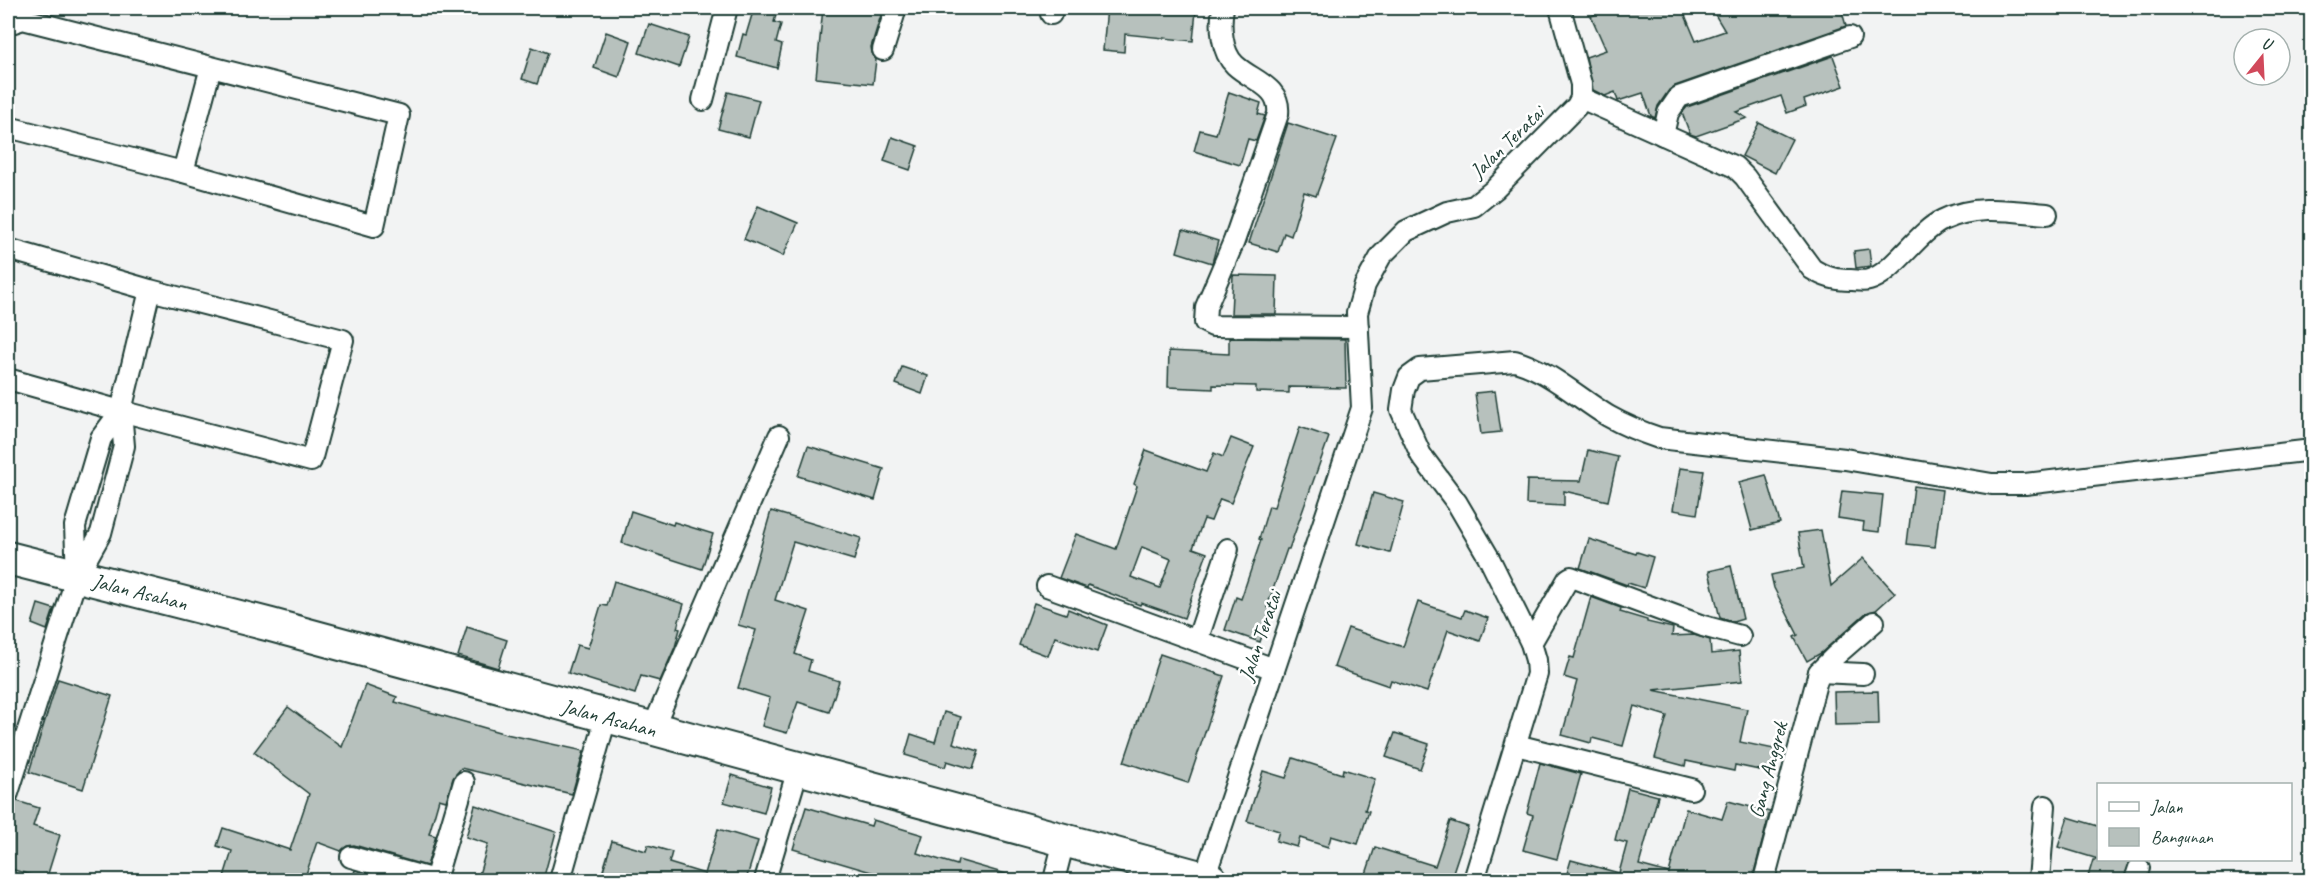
<svg xmlns="http://www.w3.org/2000/svg" width="2319" height="888" font-family="Caveat,sans-serif">
<style>
.building{fill:#b7c1bd;stroke:#1f3d34;stroke-width:1.5;fill-rule:evenodd}
.lines{fill:none;stroke-linecap:round;stroke-linejoin:round}
.minor-casing{stroke:#1f3d34;stroke-width:24}
.primary-casing{stroke:#1f3d34;stroke-width:36}
.minor{stroke:#fff;stroke-width:20}
.primary{stroke:#fff;stroke-width:32}
.labels{text-anchor:middle;stroke-width:5;stroke-linejoin:round;paint-order:stroke}
.street-label{font-size:21px;fill:#1f3d34;stroke:#fff}
</style>
<rect width="100%" height="100%" fill="#f2f3f3"/>
<filter id="ink" filterUnits="userSpaceOnUse"><feTurbulence type="fractalNoise" baseFrequency=".0167" numOctaves="2"/><feDisplacementMap in="SourceGraphic" scale="12" xChannelSelector="R" yChannelSelector="G"/><feConvolveMatrix kernelMatrix="1 2 1 2 8 2 1 2 1" color-interpolation-filters="sRGB"/></filter>
<g filter="url(#ink)">
<g class="building">
<path d="M754 8H778L774 22 781 24 776 43 782 45 777 68 737 57 743 34 746 35Z"/>
<path d="M823 8H847L882 12 871 47 872 53 876 60 873 84 816 78Z"/>
<path d="M1107 8H1189V10L1196 11 1193 41 1125 34 1124 52 1103 50Z"/>
<path d="M1613 8H1682L1696 41 1725 31 1711 8H1841L1846 26 1675 86 1669 90 1658 106 1655 118 1651 116 1643 93 1618 101 1615 92 1605 96 1593 90 1586 57 1606 50 1591 16Z"/>
<path d="M649 24 689 37 679 67 639 53Z"/>
<path d="M606 32 631 41 619 77 594 68Z"/>
<path d="M532 47 548 53 537 84 522 79Z"/>
<path d="M1833 56 1844 86 1804 100 1806 106 1787 113 1781 96 1736 112 1747 118 1696 136 1690 134 1682 113 1687 107Z"/>
<path d="M728 92 759 100 749 137 718 129Z"/>
<path d="M1229 92 1261 103 1258 114 1265 116 1256 141 1248 139 1240 165 1194 151 1200 130 1216 134Z"/>
<path d="M1288 123 1337 139 1316 196 1304 192 1291 236 1284 233 1278 252 1249 243Z"/>
<path d="M1759 123 1792 139 1775 173 1742 156Z"/>
<path d="M892 137 918 146 910 170 884 161Z"/>
<path d="M758 206 798 223 783 256 744 239Z"/>
<path d="M1183 230 1218 241 1212 263 1177 252Z"/>
<path d="M1869 249 1871 266 1856 268 1854 251Z"/>
<path d="M1233 275 1277 276 1276 314H1231Z"/>
<path d="M1229 338 1345 339 1346 388 1289 387V393L1256 392V386L1213 385V389L1168 387 1169 351 1229 354Z"/>
<path d="M902 367 928 376 922 394 896 384Z"/>
<path d="M1495 391 1501 432 1481 434 1475 393Z"/>
<path d="M1300 427 1329 437 1289 549H1287L1267 607 1271 609 1260 642 1225 630 1236 597 1241 599 1261 540 1259 539 1269 506 1274 507Z"/>
<path d="M1231 438 1254 447 1231 503 1220 499 1211 521 1204 519 1193 548 1207 553 1184 618 1141 603 1140 605 1088 585 1087 588 1059 578 1076 534 1116 549 1137 486 1134 484 1146 450 1206 472 1214 453 1223 457ZM1142 547 1171 559 1160 588 1131 577Z"/>
<path d="M808 446 884 469 875 500 798 476Z"/>
<path d="M1588 450 1618 457 1608 501 1564 491V506L1526 504 1527 480 1581 481Z"/>
<path d="M1680 468 1704 471 1697 514 1673 510Z"/>
<path d="M1766 475 1780 523 1752 530 1739 482Z"/>
<path d="M1914 486 1942 490 1935 547 1907 544Z"/>
<path d="M1842 491 1883 495 1879 532 1863 530 1864 522 1838 518Z"/>
<path d="M1373 493 1404 502 1390 553 1358 544Z"/>
<path d="M631 511 673 525 674 522 713 534 702 569 622 543Z"/>
<path d="M771 511 861 538 854 560 793 542 775 600 809 611 795 654 811 660 808 671 839 681 829 712 798 702 787 733 762 726 770 698 738 688 756 630 738 625Z"/>
<path d="M1821 530 1831 586 1863 558 1895 593 1876 610 1866 613 1821 653 1807 661 1794 637 1798 635 1774 588 1771 575 1804 568 1798 533Z"/>
<path d="M1589 539 1636 554 1637 552 1653 557 1644 588 1628 583 1627 585 1580 568Z"/>
<path d="M1731 566 1743 619 1733 622 1720 618 1709 571Z"/>
<path d="M614 581 684 604 677 628 680 629 675 647 660 681 641 676 635 694 568 673 577 645 588 648 601 605 607 606Z"/>
<path d="M1591 597 1621 608 1620 612 1647 620V622L1673 628 1672 636 1694 635 1710 640 1711 654 1739 651 1742 681 1653 690 1747 709 1740 742 1779 750 1774 773 1735 765 1734 771 1686 761 1685 766 1655 758 1667 716 1634 706 1623 746 1592 738 1591 743 1562 735 1577 681 1564 677 1570 657 1574 658Z"/>
<path d="M1418 602 1462 617 1465 610 1488 618 1480 641 1448 630 1427 692 1391 680 1389 686 1334 667 1348 628 1403 647Z"/>
<path d="M1034 603 1066 614 1068 609 1107 625 1097 652 1055 637 1048 656 1019 645Z"/>
<path d="M38 604 54 609 47 630 32 624Z"/>
<path d="M467 627 507 640 498 668 458 656Z"/>
<path d="M1160 654 1224 676 1188 783 1124 762Z"/>
<path d="M58 679 112 696 83 789 29 772Z"/>
<path d="M365 685 397 697 395 702 506 734 584 751 572 794 461 768 453 778 446 801 439 799 429 834 436 836 427 866 354 845 347 846 341 851 317 842 304 880H223L232 851 217 846 223 828 290 850 309 794 254 752 288 707 342 747Z"/>
<path d="M1878 691 1879 724 1835 725 1834 692Z"/>
<path d="M944 712 961 717 953 743 979 751 973 769 947 761 945 767 905 755 911 734 935 742Z"/>
<path d="M1395 733 1429 744 1420 769 1386 757Z"/>
<path d="M1293 758 1342 774 1343 769 1375 779 1365 810 1369 811 1358 844 1331 836 1328 847 1300 838 1297 847 1276 841 1279 831 1247 821 1263 771 1286 778Z"/>
<path d="M1540 763 1581 774 1557 859 1523 850 1533 815 1527 813Z"/>
<path d="M732 775 771 787 764 813 724 802Z"/>
<path d="M1628 788 1658 796 1639 865 1669 873 1686 809 1722 819 1728 801 1770 812 1752 880H1565L1571 860 1619 873 1627 843 1615 840Z"/>
<path d="M17 801 39 808 33 826 60 835 46 880 8 868V817L11 804Z"/>
<path d="M475 805 556 832 543 880H487L478 878 488 844 466 837Z"/>
<path d="M806 807 871 826 873 820 923 835 917 853 957 865 958 860 1013 876V880H898L793 849Z"/>
<path d="M2068 817 2098 826V859L2058 847Z"/>
<path d="M1450 821 1468 827 1453 872 1463 875 1462 880H1364L1375 847 1435 866Z"/>
<path d="M718 829 758 841 746 880H600L612 841 646 851 648 845 672 852 669 863 705 874Z"/>
<path d="M2093 860H2131L2123 880H2087Z"/>
<path d="M355 870 391 880H352Z"/>
</g>
<g class="lines">
<defs>
<g id="minor">
<path d="M1223 8C1220 25 1221 52 1235 65 1252 81 1281 86 1278 114L1234 241 1206 307 1205 322 1213 326 1358 327"/>
<path d="M1051 14 1053 8"/>
<path d="M8 24 23 19 399 115 374 226 183 172 211 67"/>
<path d="M883 50 896 8"/>
<path d="M1581 98 1735 167 1745 177 1812 269C1825 277 1835 280 1851 280 1856 280 1863 282 1869 280 1893 274 1917 232 1943 220 1976 204 2011 211 2047 214"/>
<path d="M703 100 727 8"/>
<path d="M8 127 183 172"/>
<path d="M1663 135 1668 113 1679 97 1850 37"/>
<path d="M8 249 150 290 343 340 311 461 121 411 150 290"/>
<path d="M8 379 121 411"/>
<path d="M1047 586 1274 669"/>
<path d="M1197 641 1228 549"/>
<path d="M1531 643 1568 579 1571 577 1703 626 1740 636"/>
<path d="M1819 672 1863 674"/>
<path d="M652 730 779 436"/>
<path d="M1516 745 1691 789"/>
<path d="M8 793 77 576 101 533 124 446 121 411 101 438 75 526 77 576"/>
<path d="M351 857 434 880"/>
<path d="M1204 879 1362 408 1357 313 1365 285 1381 256 1406 231 1447 212 1474 206 1495 189 1577 106 1581 98V84L1560 8"/>
<path d="M435 880 464 782"/>
<path d="M560 880 606 718"/>
<path d="M765 880 798 769"/>
<path d="M1054 880 1064 841"/>
<path d="M1474 880 1537 674 1536 660 1531 643 1488 556 1457 503 1421 455 1401 410 1404 390 1409 377 1420 369 1515 361C1550 371 1577 397 1608 416 1624 425 1641 432 1659 438L1845 459 1992 484H2025L2312 450"/>
<path d="M1764 880 1819 672 1835 656 1874 622"/>
<path d="M2039 880 2045 806"/>
<path d="M2135 880 2139 868"/>
</g>
<path id="primary" d="M8 558 271 625 1211 880"/>
</defs>
<use href="#minor" class="minor-casing"/>
<use href="#primary" class="primary-casing"/>
<use href="#minor" class="minor"/>
<use href="#primary" class="primary"/>
</g>
</g>
<g class="labels">
<g class="street-label">
<text transform="translate(1507 142) rotate(-44)" y="7">Jalan Teratai</text>
<text transform="translate(140 592) rotate(14)" y="7">Jalan Asahan</text>
<text transform="translate(1260 636) rotate(-71)" y="7">Jalan Teratai</text>
<text transform="translate(609 718) rotate(15)" y="7">Jalan Asahan</text>
<text transform="translate(1768 770) rotate(-75)" y="7">Gang Anggrek</text>
</g>
</g>
<rect width="2319" height="888" fill="none" stroke="#fff" stroke-width="30"/>
<rect x="15" y="15" width="2289" height="858" fill="none" stroke="#1f3d34" stroke-width="2" filter="url(#ink)"/>
<rect x="2097" y="783" width="195" height="78" fill="#ffffff" stroke="#a5b1ae" stroke-width="1.5"/>
<rect x="2109" y="802" width="30" height="9" fill="#ffffff" stroke="#a5b1ae" stroke-width="1.5"/>
<text x="2151" y="813" font-size="18" fill="#1f3d34">Jalan</text>
<rect x="2109" y="828" width="30" height="18" fill="#b7c1bd" stroke="#a5b1ae" stroke-width="1.5"/>
<text x="2151" y="843" font-size="18" fill="#1f3d34">Bangunan</text>
<g transform="translate(2262 57) rotate(18)"><circle r="28" fill="#ffffff" stroke="#a5b1ae" stroke-width="1.5"/>
<path d="M0-4.5L10 22L0 15L-10 22Z" fill="#d1495b"/>
<text y="-9" font-size="16" font-weight="bold" text-anchor="middle" fill="#1f3d34">U</text>
</g>
</svg>
